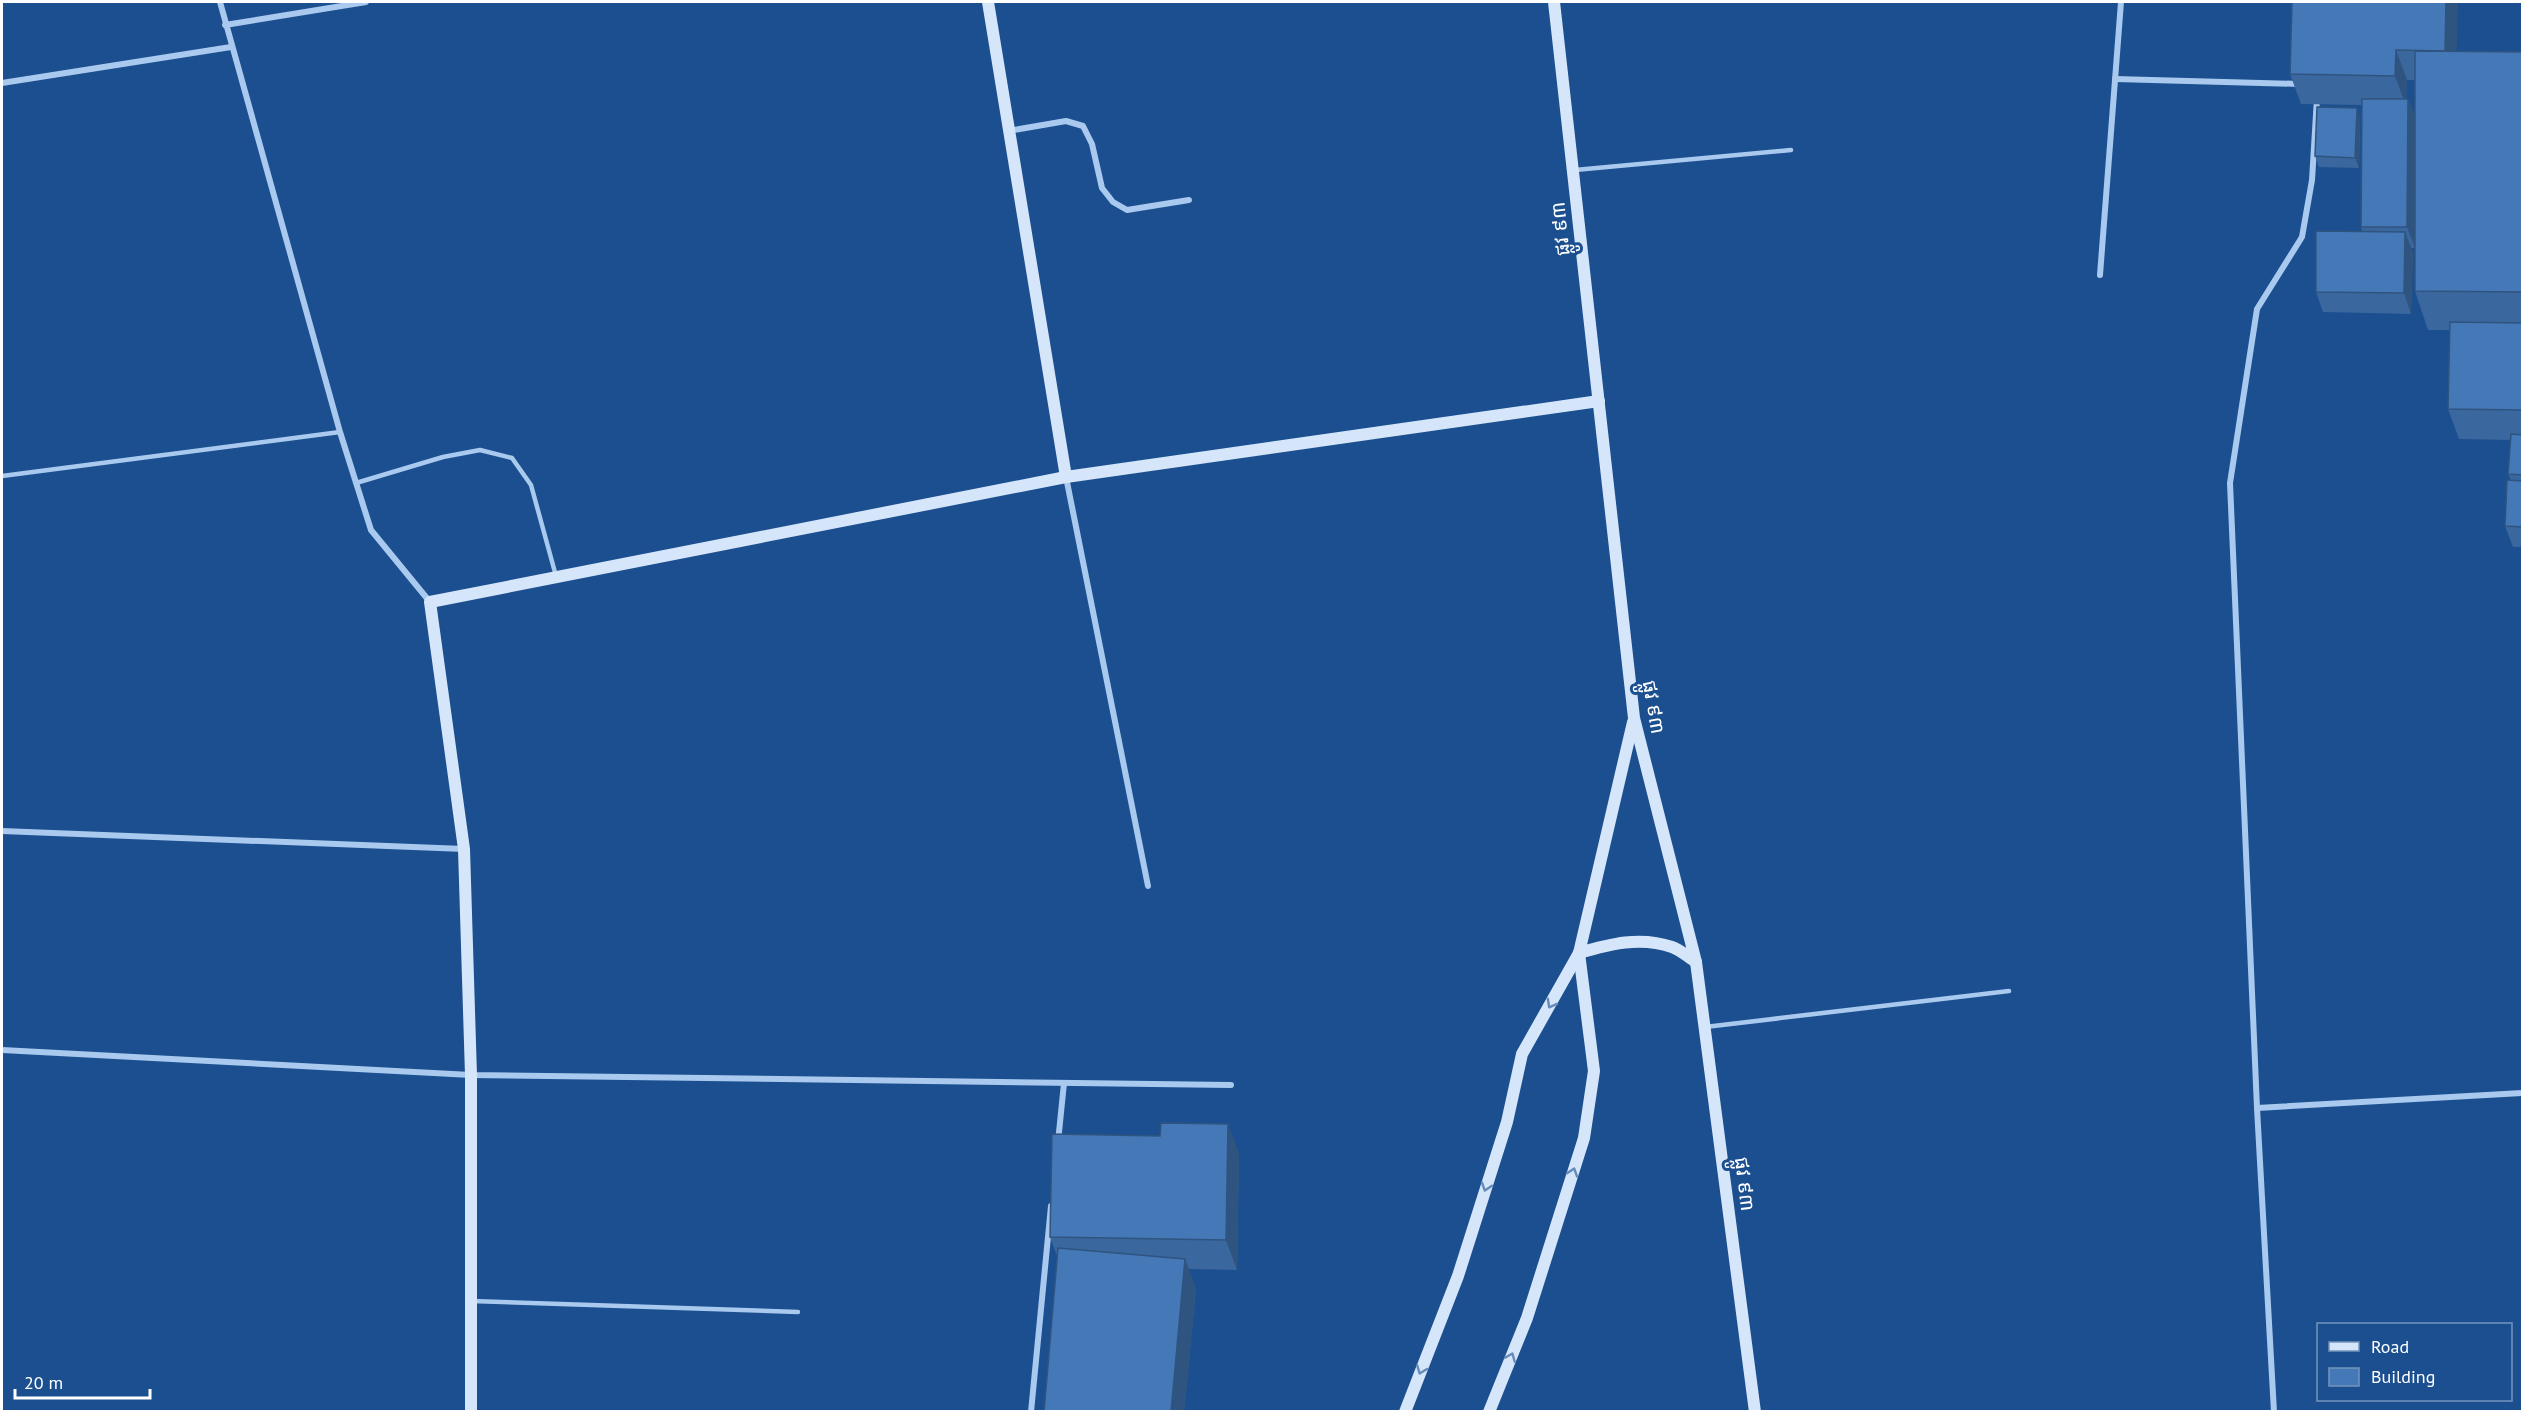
<svg xmlns="http://www.w3.org/2000/svg" width="2524" height="1413" font-family="'PT Sans','Noto Sans Khmer',sans-serif">
<style>
.lines{fill:none;stroke-linecap:round;stroke-linejoin:round}
.lane{stroke:#a9c9ee;stroke-width:4.5}
.street{stroke:#a9c9ee;stroke-width:6}
.secondary{stroke:#d6e6fa;stroke-width:12}
.wall{fill:#3a679d;fill-rule:evenodd}
.shaded-wall{fill:#305480}
.building{fill:#4478b7;stroke:#305480;stroke-width:1.5}
.oneway{stroke:#668bba}
.labels{text-anchor:middle;stroke-width:6;stroke-linejoin:round;paint-order:stroke}
.street-label{font-size:20px;fill:#fff;stroke:#1b4f8f}
</style>
<rect width="100%" height="100%" fill="#1b4f8f"/>
<g class="lines">
<g class="lane">
<path d="M1575 170 1791 150"/>
<path d="M2 476 340 432"/>
<path d="M356 483 443 457 480 450 512 458 531 485 556 576"/>
<path d="M1705 1027 2009 991"/>
<path d="M471 1301 798 1312"/>
</g>
<g class="street">
<path d="M220 2 340 432 371 530 430 602"/>
<path d="M225 25 366 2"/>
<path d="M2115 79 2300 84"/>
<path d="M2 83 231 47"/>
<path d="M1008 131 1066 121 1083 126 1092 144 1102 188 1113 202 1127 210 1189 200"/>
<path d="M2100 275 2121 2"/>
<path d="M1066 477 1148 886"/>
<path d="M2 831 464 849"/>
<path d="M2 1050 471 1075 1231 1085"/>
<path d="M2257 1108 2522 1093"/>
<path d="M1058 1142 1064 1083"/>
<path d="M1031 1412 1051 1206"/>
<path d="M2274 1412 2257 1108 2230 483 2257 309 2302 237 2312 180 2317 98"/>
</g>
<g class="secondary">
<path d="M988 2 1066 477"/>
<path d="M1554 2 1634 718 1696 962 1755 1412"/>
<path d="M1579 953C1610 944 1640 936 1672 947 1681 950 1689 958 1696 962"/>
<path d="M471 1412V1075L464 849 430 602 1066 477 1599 401"/>
<path d="M1405 1412 1458 1276 1507 1122 1522 1054 1579 953 1633 722"/>
<path d="M1489 1412 1527 1318 1584 1138 1594 1071 1579 953"/>
</g>
</g>
<g class="wall">
<path d="M2292 2 2457 52H2523V547H2513L2505 526 2511 480 2508 474 2511 440 2459 439 2448 409 2450 330H2428L2415 291V248H2411L2413 252 2411 314 2323 312 2316 292 2362 231 2361 227 2362 105 2301 104 2290 74ZM2407 80H2415V117L2408 99H2406Z"/>
<path d="M2360 119 2359 168 2319 167 2315 156Z"/>
<path d="M1239 1153 1237 1270 1188 1269 1196 1289 1184 1412H1044L1057 1256 1050 1237Z"/>
</g>
<g class="shaded-wall">
<path d="M2446 2H2458L2456 81 2445 51Z"/>
<path d="M2396 50 2407 80 2406 106 2395 76Z"/>
<path d="M2408 99 2416 120 2415 248 2407 227Z"/>
<path d="M2357 108 2360 119 2359 168 2355 158Z"/>
<path d="M2405 232 2413 252 2411 314 2404 293Z"/>
<path d="M1228 1124 1239 1153 1237 1270 1226 1240Z"/>
<path d="M1185 1259 1196 1289 1184 1412H1171Z"/>
</g>
<g class="building">
<path d="M2292 2H2446L2445 51 2396 50 2395 76 2290 74Z"/>
<path d="M2415 51 2523 52V292L2415 291Z"/>
<path d="M2362 99H2408L2407 227H2361Z"/>
<path d="M2317 107 2357 108 2355 158 2315 156Z"/>
<path d="M2316 231 2405 232 2404 293 2316 292Z"/>
<path d="M2450 322 2523 323V410L2448 409Z"/>
<path d="M2511 434 2523 435V475L2508 474Z"/>
<path d="M2507 480 2523 481V527L2505 526Z"/>
<path d="M1161 1123 1228 1124 1226 1240 1050 1237 1052 1134 1160 1136Z"/>
<path d="M1058 1248 1185 1259 1171 1412H1044Z"/>
</g>
<defs><path id="oneway-chevron" d="M-2-3.5L2.5 0L-2 3.5" fill="none" stroke-width="1.6" stroke-linecap="round" stroke-linejoin="round" transform="scale(1.5)"/></defs>
<g class="oneway">
<use href="#oneway-chevron" transform="translate(1551 1004) rotate(119)"/>
<use href="#oneway-chevron" transform="translate(1573 1172) rotate(-72)"/>
<use href="#oneway-chevron" transform="translate(1486 1187) rotate(108)"/>
<use href="#oneway-chevron" transform="translate(1511 1357) rotate(-68)"/>
<use href="#oneway-chevron" transform="translate(1421 1370) rotate(111)"/>
</g>
<g class="labels">
<g class="street-label">
<text transform="translate(1560 229) rotate(-96)" y="7">ផ្លូវ ៩៣</text>
<text transform="translate(1654 707) rotate(80)" y="7">ផ្លូវ ៩៣</text>
<text transform="translate(1745 1184) rotate(83)" y="7">ផ្លូវ ៩៣</text>
</g>
</g>
<rect width="2524" height="1413" fill="none" stroke="#ffffff" stroke-width="6"/>
<rect x="2317" y="1323" width="195" height="78" fill="#1b4f8f" stroke="#7695bc" stroke-width="1.5"/>
<rect x="2329" y="1342" width="30" height="9" fill="#d6e6fa" stroke="#7695bc" stroke-width="1.5"/>
<text x="2371" y="1353" font-size="18" fill="#ffffff">Road</text>
<rect x="2329" y="1368" width="30" height="18" fill="#4478b7" stroke="#7695bc" stroke-width="1.5"/>
<text x="2371" y="1383" font-size="18" fill="#ffffff">Building</text>
<path d="M15 1389v9h135v-9" fill="none" stroke="#ffffff" stroke-width="3"/>
<text x="24" y="1389" font-size="18" fill="#ffffff" stroke="#1b4f8f" stroke-width="4.5" paint-order="stroke">20 m</text>
</svg>
